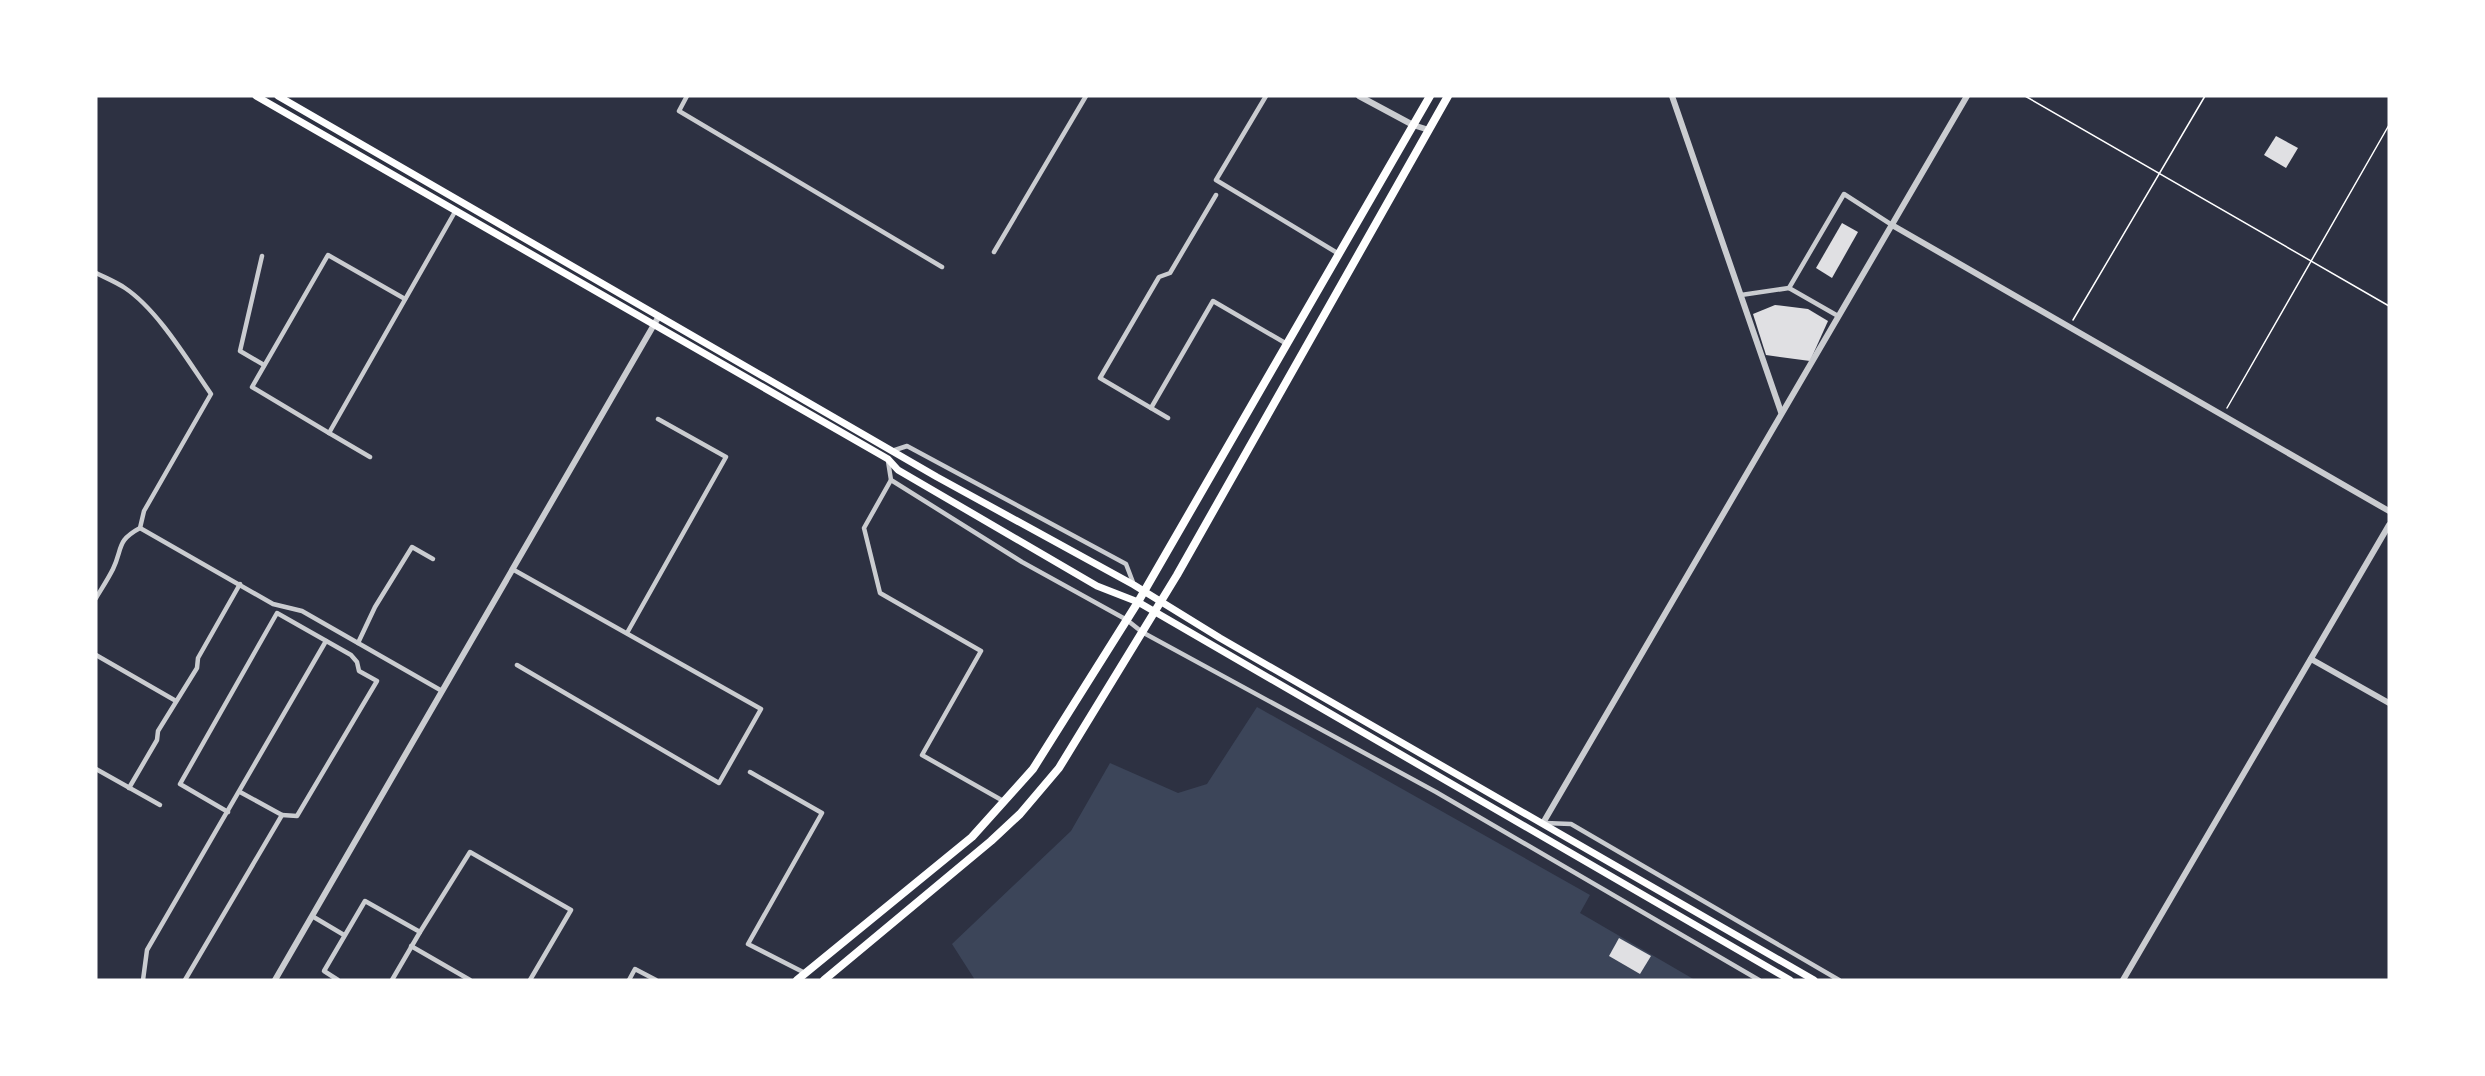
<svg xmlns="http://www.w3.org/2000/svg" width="2485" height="1076" font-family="Mulish,sans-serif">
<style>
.green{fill:#3c4559}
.building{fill:#e0e0e3}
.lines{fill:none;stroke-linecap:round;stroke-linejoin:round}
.path{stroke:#fff;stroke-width:1.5}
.minor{stroke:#caccd0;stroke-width:4.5}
.tertiary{stroke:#caccd0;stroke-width:6}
.secondary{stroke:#fff;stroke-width:7}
.primary{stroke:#fff;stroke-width:8}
</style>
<rect width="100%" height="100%" fill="#2d3142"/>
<path class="green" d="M1257 707 1590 895 1580 913 1695 980H975L952 944 1071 831 1110 763 1178 793 1207 784Z"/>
<g class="building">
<path d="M2276 136 2298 148 2286 168 2264 155Z"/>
<path d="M1842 223 1858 232 1832 278 1816 268Z"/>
<path d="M1775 305 1808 309 1828 321 1810 361 1766 355 1753 314Z"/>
<path d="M1619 938 1651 956 1640 974 1609 956Z"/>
</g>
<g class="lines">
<g class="path">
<path d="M2025 96 2389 306"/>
<path d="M2073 320 2205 96"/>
<path d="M2227 408 2389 125"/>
</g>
<g class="minor">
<path d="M687 96 679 111 942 267"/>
<path d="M1266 96 1216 180 1339 254"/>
<path d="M994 252 1086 96"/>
<path d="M262 256 240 351 264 365"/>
<path d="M96 273C106 278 116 282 125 288 158 310 188 361 211 394L144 511 140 528C116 541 123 548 113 569 108 579 102 588 96 598"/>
<path d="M1789 288 1844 194 1892 225"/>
<path d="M1741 295 1789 288 1838 316"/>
<path d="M1151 408 1213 301 1287 344"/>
<path d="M1168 418 1100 378 1159 277 1170 273 1216 195"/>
<path d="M329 433 252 387 328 255 405 299"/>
<path d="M892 451 907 446 1126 564 1134 585"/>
<path d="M370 457 329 433 456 210"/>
<path d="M888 461 891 480 1022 562 1127 620 1142 632 1436 792 1759 980"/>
<path d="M891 480 864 528 880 593 981 651 922 755 1005 802"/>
<path d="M140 528 273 604 302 611 442 691"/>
<path d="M514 570 761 709 719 783 517 665"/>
<path d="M627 633 726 457 658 419"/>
<path d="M358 643 375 607 412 547 433 559"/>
<path d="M96 655 176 701"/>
<path d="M96 769 160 805"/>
<path d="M750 772 822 813 748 944 805 973"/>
<path d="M129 788 157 740 158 731 197 668 198 658 240 584"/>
<path d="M228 812 180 784 277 613 351 655 357 662 359 671 377 681 297 816 282 815"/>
<path d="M1545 823 1571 824 1839 980"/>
<path d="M312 916 344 935"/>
<path d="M420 932 470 852 571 910 530 980"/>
<path d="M411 946 470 980"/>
<path d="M143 980 147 950 326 641"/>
<path d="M185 980 282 815 240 792"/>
<path d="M338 980 324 971 365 901 420 932 392 980"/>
<path d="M629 980 635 969 656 980"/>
</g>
<g class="tertiary">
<path d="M1359 96 1413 125 1429 130"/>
<path d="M1672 96 1781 412"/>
<path d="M1892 225 2389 511"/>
<path d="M2311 659 2389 703"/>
<path d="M1543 823 1967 96"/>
<path d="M275 980 659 316"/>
<path d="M2123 980 2389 525"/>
</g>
<g class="secondary">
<path d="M256 96 888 459 898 470 1097 586 1138 602 1790 980"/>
<path d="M278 96 937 477 1134 585 1220 638 1814 980"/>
</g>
<g class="primary">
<path d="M797 980 972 837 1033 769 1138 602 1430 96"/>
<path d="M824 980 991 841 1020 814 1059 768 1177 575 1448 96"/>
</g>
</g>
<rect width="2485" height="1076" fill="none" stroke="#ffffff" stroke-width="195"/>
</svg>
